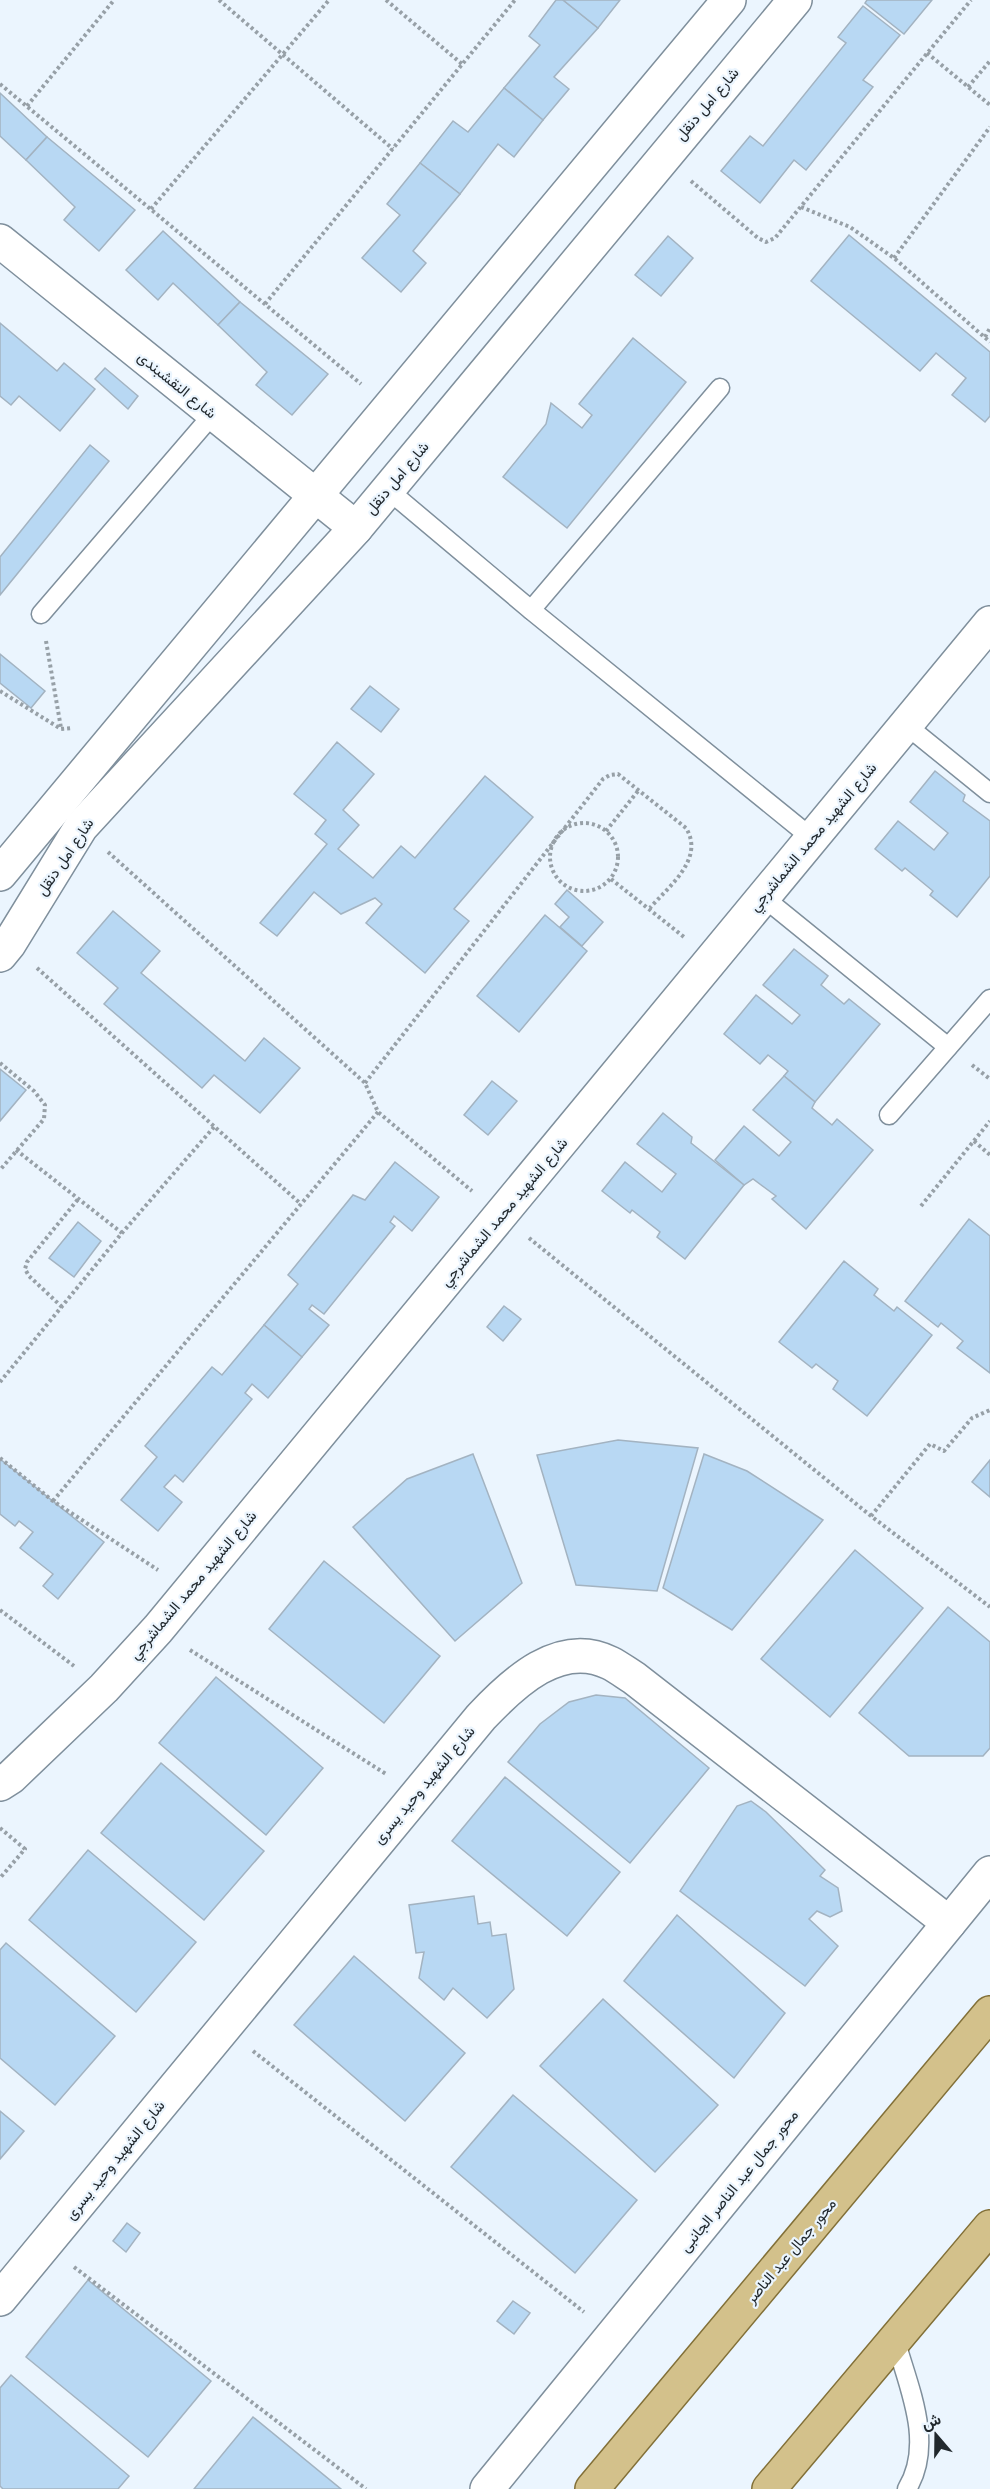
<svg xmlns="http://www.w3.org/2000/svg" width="990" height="2489" font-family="'Libre Baskerville',Vazirmatn,serif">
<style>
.building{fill:#b8d8f3;stroke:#a3b3c1;stroke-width:1.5}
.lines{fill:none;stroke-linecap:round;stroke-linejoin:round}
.service-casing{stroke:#7f8f9c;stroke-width:21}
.minor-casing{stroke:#7f8f9c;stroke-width:36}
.tertiary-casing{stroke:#7f8f9c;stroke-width:36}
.primary-casing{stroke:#827038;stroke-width:36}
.path{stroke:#97a0a7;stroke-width:4;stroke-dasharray:3 3;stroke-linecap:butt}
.service{stroke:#fff;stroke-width:18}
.minor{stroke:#fff;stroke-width:33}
.tertiary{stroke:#fff;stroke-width:33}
.primary{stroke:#d3c18b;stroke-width:33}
.labels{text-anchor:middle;stroke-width:4.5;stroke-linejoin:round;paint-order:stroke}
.street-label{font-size:15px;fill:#21282d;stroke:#ebf5fe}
</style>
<rect width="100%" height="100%" fill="#ebf5fe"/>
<g class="building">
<path d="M556 0H563L598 28 554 77 569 89 543 120 504 88 540 45 529 36Z"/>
<path d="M563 0H620L598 28Z"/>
<path d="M867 0H932L904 34 865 3Z"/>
<path d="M863 6 900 35 863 80 873 87 806 170 794 160 760 203 721 171 750 136 763 146 846 43 838 37Z"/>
<path d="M504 88 543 120 514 157 498 144 460 194 420 163 453 121 468 132Z"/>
<path d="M0 93 47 137 26 160 0 136Z"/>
<path d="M47 137 135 210 99 251 64 220 75 207 26 160Z"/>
<path d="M420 163 460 194 413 251 426 263 401 292 362 258 400 215 387 204Z"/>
<path d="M163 231 240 302 218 325 173 283 158 300 126 270Z"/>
<path d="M849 235 990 352V416L985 422 952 395 966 378 936 353 920 371 811 281Z"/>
<path d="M668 236 693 258 661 296 635 275Z"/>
<path d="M240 302 328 374 292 415 256 385 267 372 218 325Z"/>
<path d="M0 323 57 371 64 363 95 389 60 431 19 396 11 405 0 396Z"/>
<path d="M633 338 686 382 567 528 503 477 546 424 551 403 582 428 592 415 579 404Z"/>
<path d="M105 368 138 396 128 409 95 379Z"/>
<path d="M90 445 109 461 0 595V557Z"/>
<path d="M0 654 45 691 31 708 0 683Z"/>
<path d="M370 686 399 709 381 732 351 709Z"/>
<path d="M337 742 374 774 343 810 359 825 338 849 373 878 401 846 415 858 485 776 533 817 454 909 469 921 425 973 366 923 382 904 375 898 341 914 314 892 277 936 260 923 327 844 315 834 326 820 294 794Z"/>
<path d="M935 771 965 795 963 801 990 821V876L957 917 930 895 933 891 905 868 902 871 875 849 898 821 934 850 948 833 910 802Z"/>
<path d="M567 890 603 922 582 946 560 927 569 917 555 904Z"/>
<path d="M113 911 160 951 141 973 245 1061 264 1038 300 1068 260 1113 214 1075 202 1088 104 1004 118 988 77 953Z"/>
<path d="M545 915 587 951 519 1032 477 996Z"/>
<path d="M794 949 828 976 821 985 844 1004 849 999 880 1024 815 1102 784 1076 788 1071 768 1055 760 1064 724 1034 756 995 792 1024 800 1015 763 985Z"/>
<path d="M0 1069 26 1090 0 1121Z"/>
<path d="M784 1076 815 1102 812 1108 832 1125 837 1119 873 1150 806 1229 772 1199 776 1196 753 1179 744 1185 715 1160 744 1126 779 1156 791 1142 753 1110Z"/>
<path d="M492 1081 517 1101 488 1135 464 1115Z"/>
<path d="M663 1113 692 1137 691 1143 744 1185 685 1259 657 1237 660 1232 632 1210 630 1213 602 1191 625 1162 662 1192 676 1174 637 1144Z"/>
<path d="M395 1162 439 1197 412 1231 394 1216 390 1222 395 1226 324 1314 312 1305 309 1309 329 1325 302 1357 264 1325 298 1284 288 1275 353 1195 365 1200Z"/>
<path d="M969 1219 990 1236V1373L957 1348 963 1341 941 1323 938 1327 905 1301Z"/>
<path d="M78 1222 101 1241 74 1277 49 1258Z"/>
<path d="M844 1261 878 1289 874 1295 894 1311 897 1307 932 1335 867 1416 833 1389 838 1381 816 1364 812 1368 779 1342Z"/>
<path d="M504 1306 521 1319 503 1341 487 1327Z"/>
<path d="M264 1325 302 1357 268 1398 252 1384 245 1393 252 1399 183 1482 175 1475 164 1487 182 1502 158 1531 121 1500 157 1457 145 1446 212 1367 222 1375Z"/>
<path d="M618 1440 698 1448 657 1591 576 1585 537 1455Z"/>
<path d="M473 1454 522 1583 455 1641 353 1527 407 1479Z"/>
<path d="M704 1454 747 1471 823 1520 732 1630 663 1588Z"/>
<path d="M0 1459 104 1542 58 1599 43 1586 53 1574 20 1548 33 1532 19 1521 15 1526 0 1514Z"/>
<path d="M990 1460V1497L972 1482Z"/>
<path d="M855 1550 923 1608 830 1717 761 1659Z"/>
<path d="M324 1561 440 1656 384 1723 269 1629Z"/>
<path d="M948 1607 990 1642V1748L983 1756H909L859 1713Z"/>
<path d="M216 1677 323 1768 266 1835 159 1743Z"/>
<path d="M596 1695 625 1698 709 1768 630 1863 508 1762 540 1724 569 1702Z"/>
<path d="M161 1763 264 1851 204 1920 101 1833Z"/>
<path d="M505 1777 620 1872 567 1936 452 1841Z"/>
<path d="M751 1801 766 1812 825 1870 820 1876 838 1888 842 1911 830 1917 817 1911 809 1919 838 1946 805 1986 680 1891 737 1806Z"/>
<path d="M88 1850 196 1942 136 2012 29 1920Z"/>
<path d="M474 1896 478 1924 490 1922 492 1936 506 1934 514 1989 487 2018 453 1988 444 2000 419 1978 424 1952 416 1953 409 1905Z"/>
<path d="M677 1915 785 2013 734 2078 624 1981Z"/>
<path d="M6 1943 115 2036 55 2105 0 2058V1950Z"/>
<path d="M354 1956 465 2053 405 2121 294 2025Z"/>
<path d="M603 1999 718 2105 655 2172 540 2066Z"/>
<path d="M513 2095 637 2200 575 2273 451 2167Z"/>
<path d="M0 2111 24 2131 0 2159Z"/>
<path d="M127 2223 140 2233 126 2252 113 2241Z"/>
<path d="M88 2280 211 2381 148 2457 26 2357Z"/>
<path d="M513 2301 530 2313 514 2334 497 2321Z"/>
<path d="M11 2375 129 2476 118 2489H3L0 2486V2388Z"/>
<path d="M253 2417 341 2489H194Z"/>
</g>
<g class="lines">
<defs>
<g id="service">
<path d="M387 489 531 610 813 839"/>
<path d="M531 610 720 388"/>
<path d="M41 614 213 414"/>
<path d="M906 725 990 793"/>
<path d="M763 897 948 1047"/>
<path d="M889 1115 990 999"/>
<path d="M895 2339C908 2386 935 2443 907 2489"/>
</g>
<g id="minor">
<path d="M0 241 356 528"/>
<path d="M0 1784 11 1777 104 1688 158 1629 990 623"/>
<path d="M0 2299 481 1717C513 1683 560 1638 610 1663 618 1667 626 1673 634 1678L949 1923"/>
<path d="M487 2489 990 1873"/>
</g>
<g id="tertiary">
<path d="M0 874C242 581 486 291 729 0"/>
<path d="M0 955 9 944 81 827 356 528 795 0"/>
</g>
<g id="primary">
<path d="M592 2489 990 2013"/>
<path d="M769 2489 990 2227"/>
</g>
</defs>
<use href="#service" class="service-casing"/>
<use href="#minor" class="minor-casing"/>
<use href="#tertiary" class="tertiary-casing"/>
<use href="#primary" class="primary-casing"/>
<g class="path">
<path d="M219 0 393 149"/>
<path d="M386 0 462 64"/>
<path d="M927 53 990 105"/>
<path d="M0 84 361 384"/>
<path d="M968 87 990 61"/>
<path d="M27 106 114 0"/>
<path d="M691 181 758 238 766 242 775 238 971 0"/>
<path d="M801 207 850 227 894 258 990 342"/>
<path d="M151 209 329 0"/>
<path d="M894 258 990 127"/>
<path d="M265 304 515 0"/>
<path d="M985 337 990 328"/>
<path d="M46 641 61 728"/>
<path d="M0 691 61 729 72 728"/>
<circle cx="584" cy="857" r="34"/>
<path d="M606 831 638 791"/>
<path d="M108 852 365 1083 378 1112 472 1191"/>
<path d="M611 879 684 937"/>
<path d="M37 968 301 1204"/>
<path d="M0 1063 34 1091 45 1105 44 1119 0 1170"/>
<path d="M972 1065 990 1079"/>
<path d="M365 1083 603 779 610 775 618 774 686 828C705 859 669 886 650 908"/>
<path d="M974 1141 990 1155"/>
<path d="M16 1150 122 1233"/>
<path d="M921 1206 990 1121"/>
<path d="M529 1238 871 1516 990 1607"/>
<path d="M62 1307 29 1276 25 1269 27 1262 79 1198"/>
<path d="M0 1382 122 1233 214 1127"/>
<path d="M0 1458 53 1501 158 1570"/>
<path d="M53 1501 378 1112"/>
<path d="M871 1516 930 1444 944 1451 972 1418 990 1410"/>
<path d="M0 1610 74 1666"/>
<path d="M190 1650 386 1774"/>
<path d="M0 1828 25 1849 0 1878"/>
<path d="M253 2051 584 2312"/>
<path d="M74 2267 366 2489"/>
</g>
<use href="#service" class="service"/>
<use href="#minor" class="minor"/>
<use href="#tertiary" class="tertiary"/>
<use href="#primary" class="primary"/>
</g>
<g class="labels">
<g class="street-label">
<text transform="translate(707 104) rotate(-50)" y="5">شارع امل دنقل</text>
<text transform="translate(177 385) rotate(39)" y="5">شارع النقشبندى</text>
<text transform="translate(397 478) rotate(-50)" y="5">شارع امل دنقل</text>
<text transform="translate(813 837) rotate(-50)" y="5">شارع الشهيد محمد الشماشرجي</text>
<text transform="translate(65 857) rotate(-56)" y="5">شارع امل دنقل</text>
<text transform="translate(504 1212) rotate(-50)" y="5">شارع الشهيد محمد الشماشرجي</text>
<text transform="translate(193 1585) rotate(-50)" y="5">شارع الشهيد محمد الشماشرجي</text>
<text transform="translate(424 1785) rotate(-50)" y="5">شارع الشهيد وحيد يسرى</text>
<text transform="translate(115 2160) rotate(-51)" y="5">شارع الشهيد وحيد يسرى</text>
<text transform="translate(739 2181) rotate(-51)" y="5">محور جمال عبد الناصر الجانبى</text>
<text transform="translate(791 2251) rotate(-50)" y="5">محور جمال عبد الناصر</text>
</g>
</g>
<g transform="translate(936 2435) rotate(340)" stroke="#ebf5fe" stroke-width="4.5" paint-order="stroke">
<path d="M0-4.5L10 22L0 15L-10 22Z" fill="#21282d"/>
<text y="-9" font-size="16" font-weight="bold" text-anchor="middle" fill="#21282d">ش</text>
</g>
</svg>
